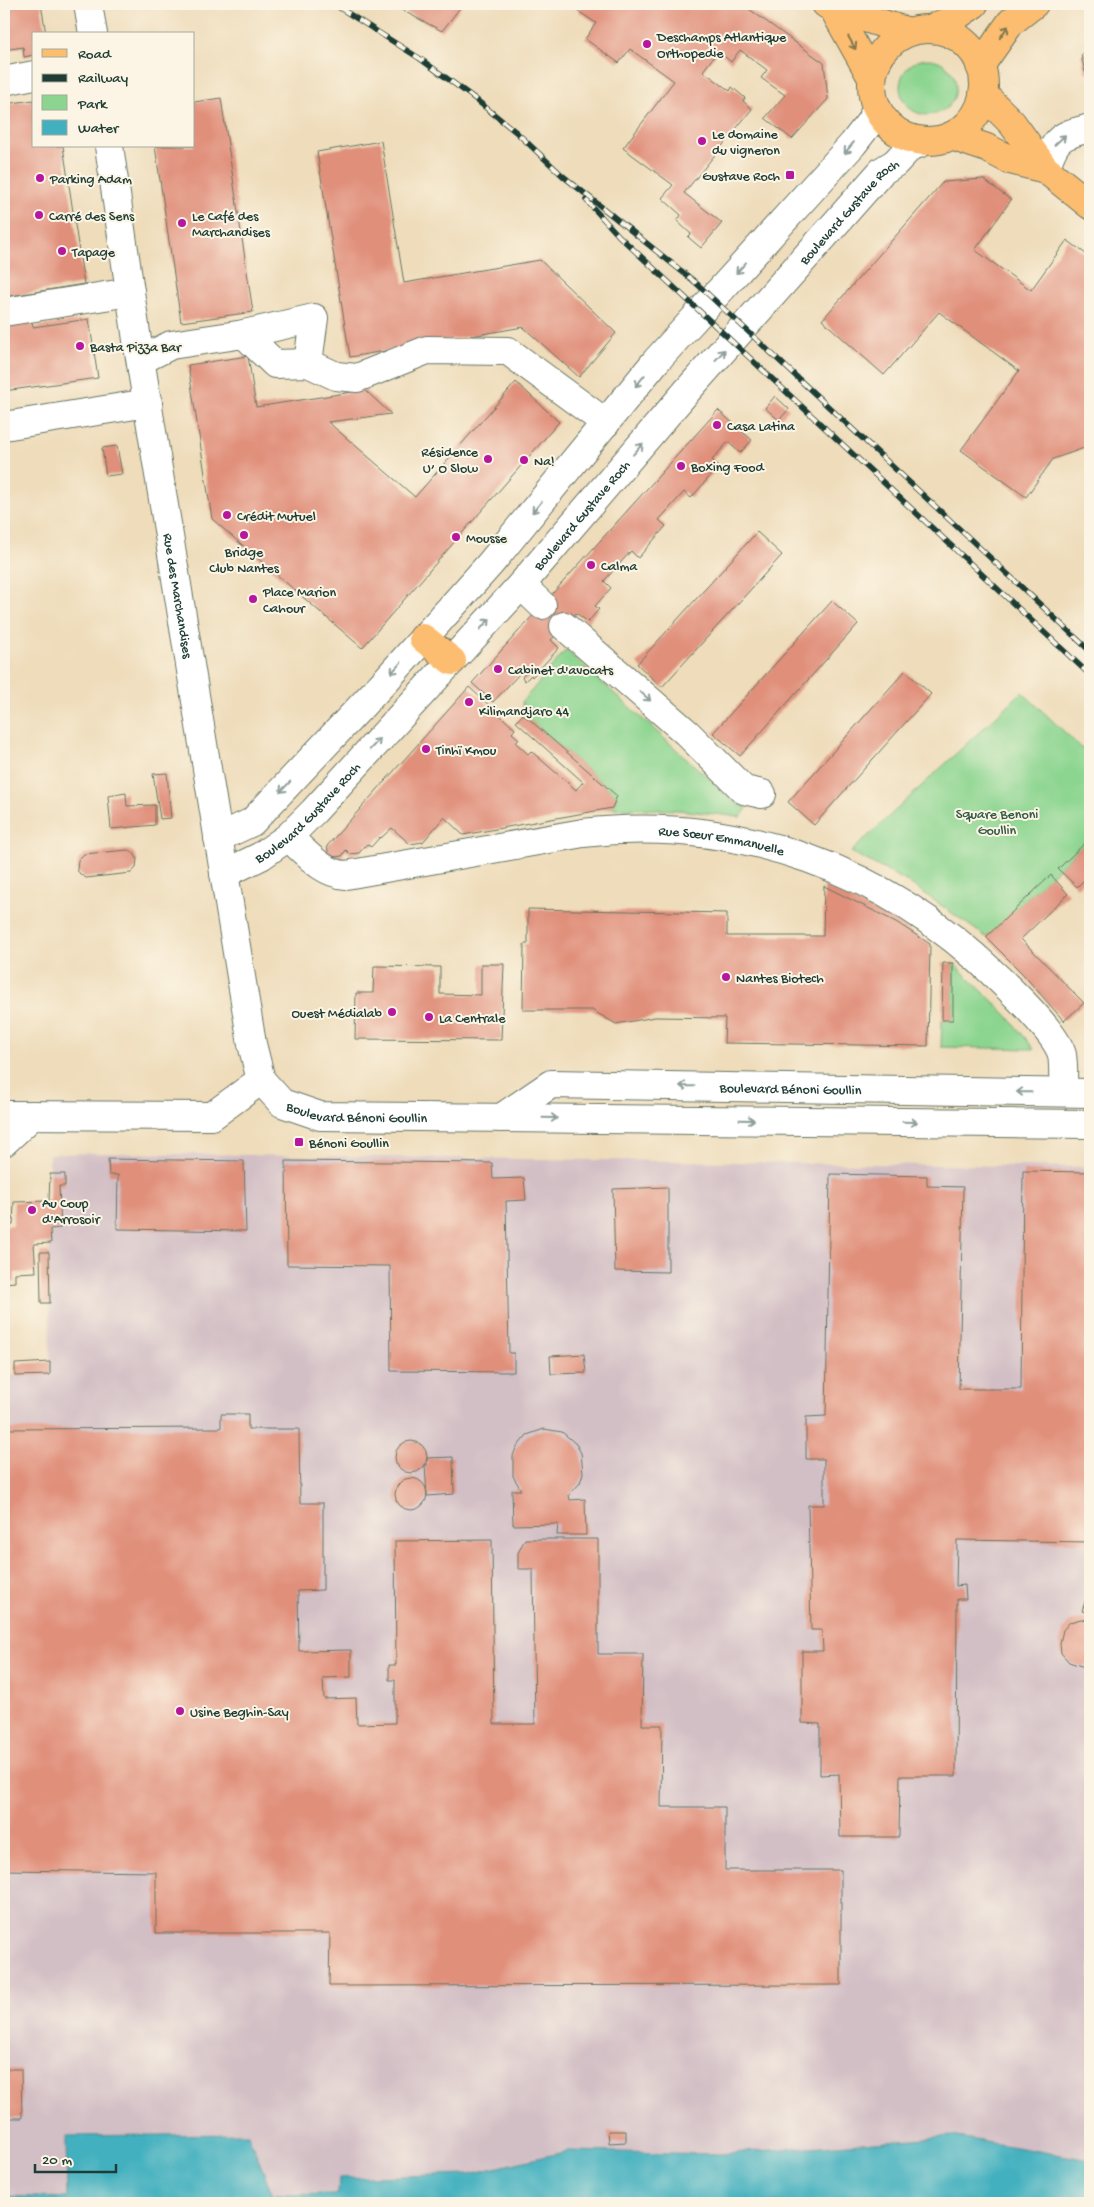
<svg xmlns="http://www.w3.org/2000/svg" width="1094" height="2207" font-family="'Gochi Hand',sans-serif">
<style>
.industrial{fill:#d2bec5}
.green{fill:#8cd590;stroke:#568962}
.water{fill:#42b0bf;stroke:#30767a}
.building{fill:#e08f7a}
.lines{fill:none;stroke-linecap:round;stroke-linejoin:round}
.minor-casing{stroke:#677563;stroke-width:30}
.major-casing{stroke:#677563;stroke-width:30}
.minor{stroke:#fff;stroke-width:28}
.major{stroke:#fcbd6f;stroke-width:28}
.rail-casing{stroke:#1f3d34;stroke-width:5.5}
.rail{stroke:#fcf5e5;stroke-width:4;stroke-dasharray:11;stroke-linecap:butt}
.oneway{stroke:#82774f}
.oneway2{stroke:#8f9e9a}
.poi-dot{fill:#b5179e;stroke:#fcf5e5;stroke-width:2}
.labels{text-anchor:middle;stroke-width:4;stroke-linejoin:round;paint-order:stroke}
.poi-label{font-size:14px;fill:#1f3d34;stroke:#fcf5e5;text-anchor:start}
.street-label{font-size:14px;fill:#1f3d34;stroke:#fcf5e5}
.park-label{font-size:14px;fill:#355b46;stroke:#fcf5e5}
</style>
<rect width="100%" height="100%" fill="#fcf5e5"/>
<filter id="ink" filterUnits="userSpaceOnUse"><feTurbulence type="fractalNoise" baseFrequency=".02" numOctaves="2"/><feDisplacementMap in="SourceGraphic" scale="10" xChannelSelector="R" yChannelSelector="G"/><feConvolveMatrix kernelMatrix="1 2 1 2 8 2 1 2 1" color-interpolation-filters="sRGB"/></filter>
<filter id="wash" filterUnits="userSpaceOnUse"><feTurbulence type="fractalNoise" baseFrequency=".0096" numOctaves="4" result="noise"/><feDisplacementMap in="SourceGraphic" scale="20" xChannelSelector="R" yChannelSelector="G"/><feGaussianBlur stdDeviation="1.12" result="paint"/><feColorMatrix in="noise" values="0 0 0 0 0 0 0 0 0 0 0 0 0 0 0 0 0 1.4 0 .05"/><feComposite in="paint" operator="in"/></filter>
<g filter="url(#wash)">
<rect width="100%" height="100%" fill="#eedcba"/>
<path class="industrial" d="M106 1153 1090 1167V2160L1054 2154H719L568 2151 469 2174 339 2178V2194L272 2195 248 2134 66 2136 67 2199 4 2196V1376L50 1374 49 1154Z"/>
<g class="green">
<circle cx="928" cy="87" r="28"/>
<path d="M566 650 736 803 747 808 741 817 679 810 612 808 617 796 523 714 522 702Z"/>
<path d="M1022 692 1090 756V838L986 937 908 882 851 852Z"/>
<path d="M953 963 1006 1014 1034 1049 941 1047 942 1020 953 1019Z"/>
</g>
<path class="water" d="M248 2134 273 2195 338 2194 339 2178 469 2174 568 2151 719 2154 952 2136 1090 2160V2203H4V2196L67 2198 66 2136Z"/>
<g id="blocks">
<g class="building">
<path d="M4 4H41L46 34H34V55L24 57 23 47 4 50Z"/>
<path d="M390 4H463L442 31Z"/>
<path d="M583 4H742L824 63 828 99 792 139 765 118 785 95 761 78 767 70 740 50 731 62 718 51 703 71 730 91 732 87 745 98 743 101 752 109 684 193 722 223 701 248 688 237 691 234 677 221 681 215 662 198 673 185 623 148 674 81 630 49 619 63 585 39 596 23 578 11Z"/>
<path d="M1090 50V76H1089V72H1085L1081 55Z"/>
<path d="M221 98 253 312 181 322 155 146H194V102Z"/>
<path d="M34 100V146H63L84 284 4 297V104Z"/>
<path d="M381 141 404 283 540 260 616 333 579 377 523 327 350 357 317 152Z"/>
<path d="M983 179 1011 200 975 250 1031 290 1067 240 1090 257V446L1053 459 1026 497 961 450 1019 371 939 312 884 375 822 320 943 182Z"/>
<path d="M31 316 33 327 89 319 98 378 4 391V321Z"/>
<path d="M248 356 256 407 365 390 391 414 328 422 415 497 516 382 559 422 362 648 212 519 188 365Z"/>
<path d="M775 396 789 409 779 420 765 408Z"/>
<path d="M718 410 752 440 740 453 728 442 712 460 719 466 691 498 684 492 659 520 666 526 638 558 631 551 604 581 611 588 595 606 599 609 588 622 576 613 551 640 559 648 532 677 531 675 525 681 522 677 526 673 523 670 493 702 472 683Z"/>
<path d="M117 446 122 474 106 476 102 448Z"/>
<path d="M757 532 782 555 662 687 637 664Z"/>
<path d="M832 601 858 624 740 756 713 733Z"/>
<path d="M905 671 931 694 814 825 788 802Z"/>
<path d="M469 687 515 729 512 733 519 739 516 743 528 754 531 751 576 790 583 782 516 722 523 714 617 796 612 808 463 835 444 817 423 842 410 844 392 828 381 838 380 837 371 847 367 844 359 853 350 854 346 850 342 856 334 857 329 855 327 846Z"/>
<path d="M167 773 171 818 160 819 153 774Z"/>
<path d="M126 793 127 806 155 805V825L111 829 108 796Z"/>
<path d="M1090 838V874L1077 887 1058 869Z"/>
<path d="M128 850 133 852 137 858 136 868 131 873 86 878 80 874 77 870 78 860 84 854Z"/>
<path d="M1051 875 1068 894 1021 939 1084 1003 1064 1021 1021 972 986 937Z"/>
<path d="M824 886 896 922 930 944 928 1046 724 1043 725 1018 655 1017 616 1024 592 1010H523L524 944H528V909L727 913V936H823Z"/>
<path d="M943 963H953V1020H942Z"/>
<path d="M481 964H504L501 1040 355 1039 356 993H373L374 966 440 967V994L481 995Z"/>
<path d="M108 1159 244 1161 246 1231 117 1229 118 1175H109Z"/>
<path d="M286 1161 492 1163 493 1179 524 1178 526 1200 506 1201 509 1353H514V1372L391 1371 390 1266 287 1265Z"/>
<path d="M1023 1171 1090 1172V1542L957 1540 956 1586 965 1585 966 1599H957L956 1776H900L899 1837H840L839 1774 820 1775V1724L802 1723V1651H823L822 1630H811L808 1505H824V1459H806V1417L826 1416 830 1174 927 1176V1186L963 1187 959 1389H1021Z"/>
<path d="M50 1174H65V1186H59L61 1228 50 1229 51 1243 34 1244 36 1272 15 1273V1282L4 1283V1226L13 1225 14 1202 49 1201Z"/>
<path d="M668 1187V1272L615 1271 613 1189Z"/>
<path d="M40 1252H49L50 1303H41Z"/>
<path d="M584 1354 586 1373 551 1374 550 1356Z"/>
<path d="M50 1362V1375L15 1376V1364Z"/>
<path d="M221 1414H248V1429H299L300 1503H323V1590L298 1591 299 1651 351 1650V1677L323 1678 324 1699 356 1698 357 1724 395 1723V1680H389V1665H396L395 1541 492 1540 494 1724H535L533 1569H518V1553L525 1539H598V1654H643L642 1725H662L661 1807H725V1870H841V1985L329 1986 330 1933H156V1872L4 1870V1429L221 1428Z"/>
<path d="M544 1429 562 1432 576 1444 581 1453 583 1473 580 1483 569 1495 570 1500 585 1499 586 1535H557L558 1524 513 1525 512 1490H521L513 1476V1456L516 1448 527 1435Z"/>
<circle cx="411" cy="1457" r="16"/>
<path d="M453 1457 454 1494 427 1496 425 1465H427V1458Z"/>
<circle cx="411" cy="1494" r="16"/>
<path d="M1090 1587V1613L1082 1611Z"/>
<path d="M1081 1619 1090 1620V1665L1081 1666 1069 1662 1061 1653 1060 1643 1063 1630 1070 1622Z"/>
<path d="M4 2069H21L22 2118H4Z"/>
<path d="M608 2131H626V2142L609 2143Z"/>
</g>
</g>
</g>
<g filter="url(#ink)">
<use href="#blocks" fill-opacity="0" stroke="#677563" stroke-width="1"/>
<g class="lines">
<defs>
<g id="minor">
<path d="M88 4 93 34"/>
<path d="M4 81 34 75"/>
<path id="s1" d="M109 146 137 340 252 1044 261 1080 282 1103 320 1116 1090 1124"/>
<path d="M1045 169C1056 138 1058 136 1090 128"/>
<path d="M4 312 130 292"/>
<path d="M244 334 314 318 308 363"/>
<path d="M141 360 171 345 244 334 275 364 308 363 336 376 357 378 427 350 508 351 606 423"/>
<path d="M4 426 148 403"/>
<path d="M521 585 542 605"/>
<path d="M564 626 687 733 744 790 762 794"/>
<path id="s2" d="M288 837C306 852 321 873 346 875L583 833C739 815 888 870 999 979 1015 994 1057 1035 1062 1055 1064 1067 1063 1080 1063 1092"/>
<path d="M218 838 252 822 386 680 490 564 656 361 853 144 870 122 877 108"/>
<path id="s3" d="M224 874 261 856 288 837 314 811 521 585 687 391 882 171 895 163 910 147 926 141"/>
<path d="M4 1115 212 1116 261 1080"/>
<path id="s4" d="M501 1118 551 1084 1090 1093"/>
<path d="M4 1142 33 1115"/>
</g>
<g id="major">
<path d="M826 4 833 8 909 32"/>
<path d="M833 8 872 78"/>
<path d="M930 29 949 21 974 4"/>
<circle cx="928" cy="85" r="56"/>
<path d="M980 66 1011 22 1034 4"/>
<path d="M983 94 1012 123 1045 169 1090 205"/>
<path d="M951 136 987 148 1010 160 1045 169"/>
<path d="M423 638 452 661"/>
</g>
</defs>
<use href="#minor" class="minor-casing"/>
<use href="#major" class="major-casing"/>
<use href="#minor" class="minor"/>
<use href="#major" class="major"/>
<defs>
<g id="rail">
<path d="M340 8 419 58 474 98 516 132 563 176 695 282 1090 651"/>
<path d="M586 200 619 236 1090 675"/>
</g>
</defs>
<use href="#rail" class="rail-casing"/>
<use href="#rail" class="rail"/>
</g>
<defs><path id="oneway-shaft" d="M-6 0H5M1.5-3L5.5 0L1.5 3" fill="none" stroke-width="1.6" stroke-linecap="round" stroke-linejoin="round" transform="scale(1.25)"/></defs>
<g class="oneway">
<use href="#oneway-shaft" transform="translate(1004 32) rotate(-55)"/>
<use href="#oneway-shaft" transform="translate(852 43) rotate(61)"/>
</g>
<g class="oneway2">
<use href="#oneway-shaft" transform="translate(1060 140) rotate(-43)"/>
<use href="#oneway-shaft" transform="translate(849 148) rotate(130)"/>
<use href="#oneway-shaft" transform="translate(741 268) rotate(132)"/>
<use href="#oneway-shaft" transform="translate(720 355) rotate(-48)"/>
<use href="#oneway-shaft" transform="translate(640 381) rotate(129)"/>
<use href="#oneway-shaft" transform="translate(638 449) rotate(-49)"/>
<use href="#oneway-shaft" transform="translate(537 507) rotate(130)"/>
<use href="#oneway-shaft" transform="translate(485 624) rotate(-48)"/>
<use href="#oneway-shaft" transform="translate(396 668) rotate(132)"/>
<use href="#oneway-shaft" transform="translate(645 696) rotate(41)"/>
<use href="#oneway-shaft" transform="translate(375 744) rotate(-47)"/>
<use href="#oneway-shaft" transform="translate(285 787) rotate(134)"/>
<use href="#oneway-shaft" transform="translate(687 1086) rotate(-179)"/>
<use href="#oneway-shaft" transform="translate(1024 1092) rotate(-179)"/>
<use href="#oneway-shaft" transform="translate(550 1118) rotate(1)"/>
<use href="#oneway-shaft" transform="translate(747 1120) rotate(1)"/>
<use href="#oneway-shaft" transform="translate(910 1122) rotate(1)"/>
</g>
</g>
<g class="poi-dot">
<circle cx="647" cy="44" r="5"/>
<circle cx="702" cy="141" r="5"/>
<rect x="785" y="170" width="10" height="10" rx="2.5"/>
<circle cx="40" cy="178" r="5"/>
<circle cx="39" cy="215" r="5"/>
<circle cx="182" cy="223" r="5"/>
<circle cx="62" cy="251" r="5"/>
<circle cx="80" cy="346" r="5"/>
<circle cx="717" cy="425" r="5"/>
<circle cx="488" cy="459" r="5"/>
<circle cx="524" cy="460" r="5"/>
<circle cx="681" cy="466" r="5"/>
<circle cx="227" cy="515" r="5"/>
<circle cx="244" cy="535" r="5"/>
<circle cx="456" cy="537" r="5"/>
<circle cx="591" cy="565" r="5"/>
<circle cx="253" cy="599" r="5"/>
<circle cx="498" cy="669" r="5"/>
<circle cx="469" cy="702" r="5"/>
<circle cx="426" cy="749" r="5"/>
<circle cx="726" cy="977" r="5"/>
<circle cx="392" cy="1012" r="5"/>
<circle cx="429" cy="1017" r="5"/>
<rect x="294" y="1137" width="10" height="10" rx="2.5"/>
<circle cx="32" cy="1210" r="5"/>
<circle cx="180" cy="1711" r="5"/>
</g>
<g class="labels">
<g class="poi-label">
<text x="657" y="41">Deschamps Atlantique<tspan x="657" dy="16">Orthopedie</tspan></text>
<text x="712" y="138">Le domaine<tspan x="712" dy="16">du vigneron</tspan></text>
<text x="780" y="180" text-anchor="end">Gustave Roch</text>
<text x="50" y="183">Parking Adam</text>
<text x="49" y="220">Carré des Sens</text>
<text x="192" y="220">Le Café des<tspan x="192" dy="16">Marchandises</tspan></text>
<text x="72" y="256">Tapage</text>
<text x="90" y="351">Basta Pizza Bar</text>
<text x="727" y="430">Casa Latina</text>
<text x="478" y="456" text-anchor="end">Résidence<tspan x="478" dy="16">U’ O Slow</tspan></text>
<text x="534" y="465">Na!</text>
<text x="691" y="471">Boxing Food</text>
<text x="237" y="520">Crédit Mutuel</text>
<text x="466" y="542">Mousse</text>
<text x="244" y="556" text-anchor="middle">Bridge<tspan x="244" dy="16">Club Nantes</tspan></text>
<text x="601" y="570">Calma</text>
<text x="263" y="596">Place Marion<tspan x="263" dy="16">Cahour</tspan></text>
<text x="508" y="674">Cabinet d'avocats</text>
<text x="479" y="699">Le<tspan x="479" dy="16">Kilimandjaro 44</tspan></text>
<text x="436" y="754">Tinhï Kmou</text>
<text x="736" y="982">Nantes Biotech</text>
<text x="382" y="1017" text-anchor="end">Ouest Médialab</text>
<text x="439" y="1022">La Centrale</text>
<text x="309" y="1147">Bénoni Goullin</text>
<text x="42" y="1207">Au Coup<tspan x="42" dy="16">d'Arrosoir</tspan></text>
<text x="190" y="1716">Usine Beghin-Say</text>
</g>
<g class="street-label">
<text dy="5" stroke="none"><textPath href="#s3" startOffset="915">Boulevard Gustave Roch</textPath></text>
<text dy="5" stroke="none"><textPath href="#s3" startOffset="510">Boulevard Gustave Roch</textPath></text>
<text dy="5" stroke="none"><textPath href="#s1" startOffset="455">Rue des Marchandises</textPath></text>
<text dy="5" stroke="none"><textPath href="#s3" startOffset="105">Boulevard Gustave Roch</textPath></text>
<text dy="5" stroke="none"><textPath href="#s2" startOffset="451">Rue Sœur Emmanuelle</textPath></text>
<text dy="5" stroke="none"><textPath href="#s4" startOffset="300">Boulevard Bénoni Goullin</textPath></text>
<text dy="5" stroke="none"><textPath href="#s1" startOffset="1054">Boulevard Bénoni Goullin</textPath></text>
</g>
<g class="park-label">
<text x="997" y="818">Square Benoni<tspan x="997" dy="16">Goullin</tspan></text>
</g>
</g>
<rect width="1094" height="2207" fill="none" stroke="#fcf5e5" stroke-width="20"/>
<rect x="32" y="32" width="162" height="115" fill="#fcf5e5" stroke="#a4ab9e"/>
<rect x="42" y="49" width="25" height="8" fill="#fcbd6f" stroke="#a4ab9e"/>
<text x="78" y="58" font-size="15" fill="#1f3d34">Road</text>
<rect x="42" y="74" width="25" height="8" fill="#1f3d34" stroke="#a4ab9e"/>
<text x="78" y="82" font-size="15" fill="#1f3d34">Railway</text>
<rect x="42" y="95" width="25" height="15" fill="#8cd590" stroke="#a4ab9e"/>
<text x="78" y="108" font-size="15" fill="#1f3d34">Park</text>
<rect x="42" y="120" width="25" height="15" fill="#42b0bf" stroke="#a4ab9e"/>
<text x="78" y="132" font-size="15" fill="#1f3d34">Water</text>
<path d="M35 2164v8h81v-8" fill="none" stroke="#1f3d34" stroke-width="2.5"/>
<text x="42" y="2164" font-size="15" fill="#1f3d34" stroke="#fcf5e5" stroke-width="4" paint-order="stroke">20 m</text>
</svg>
